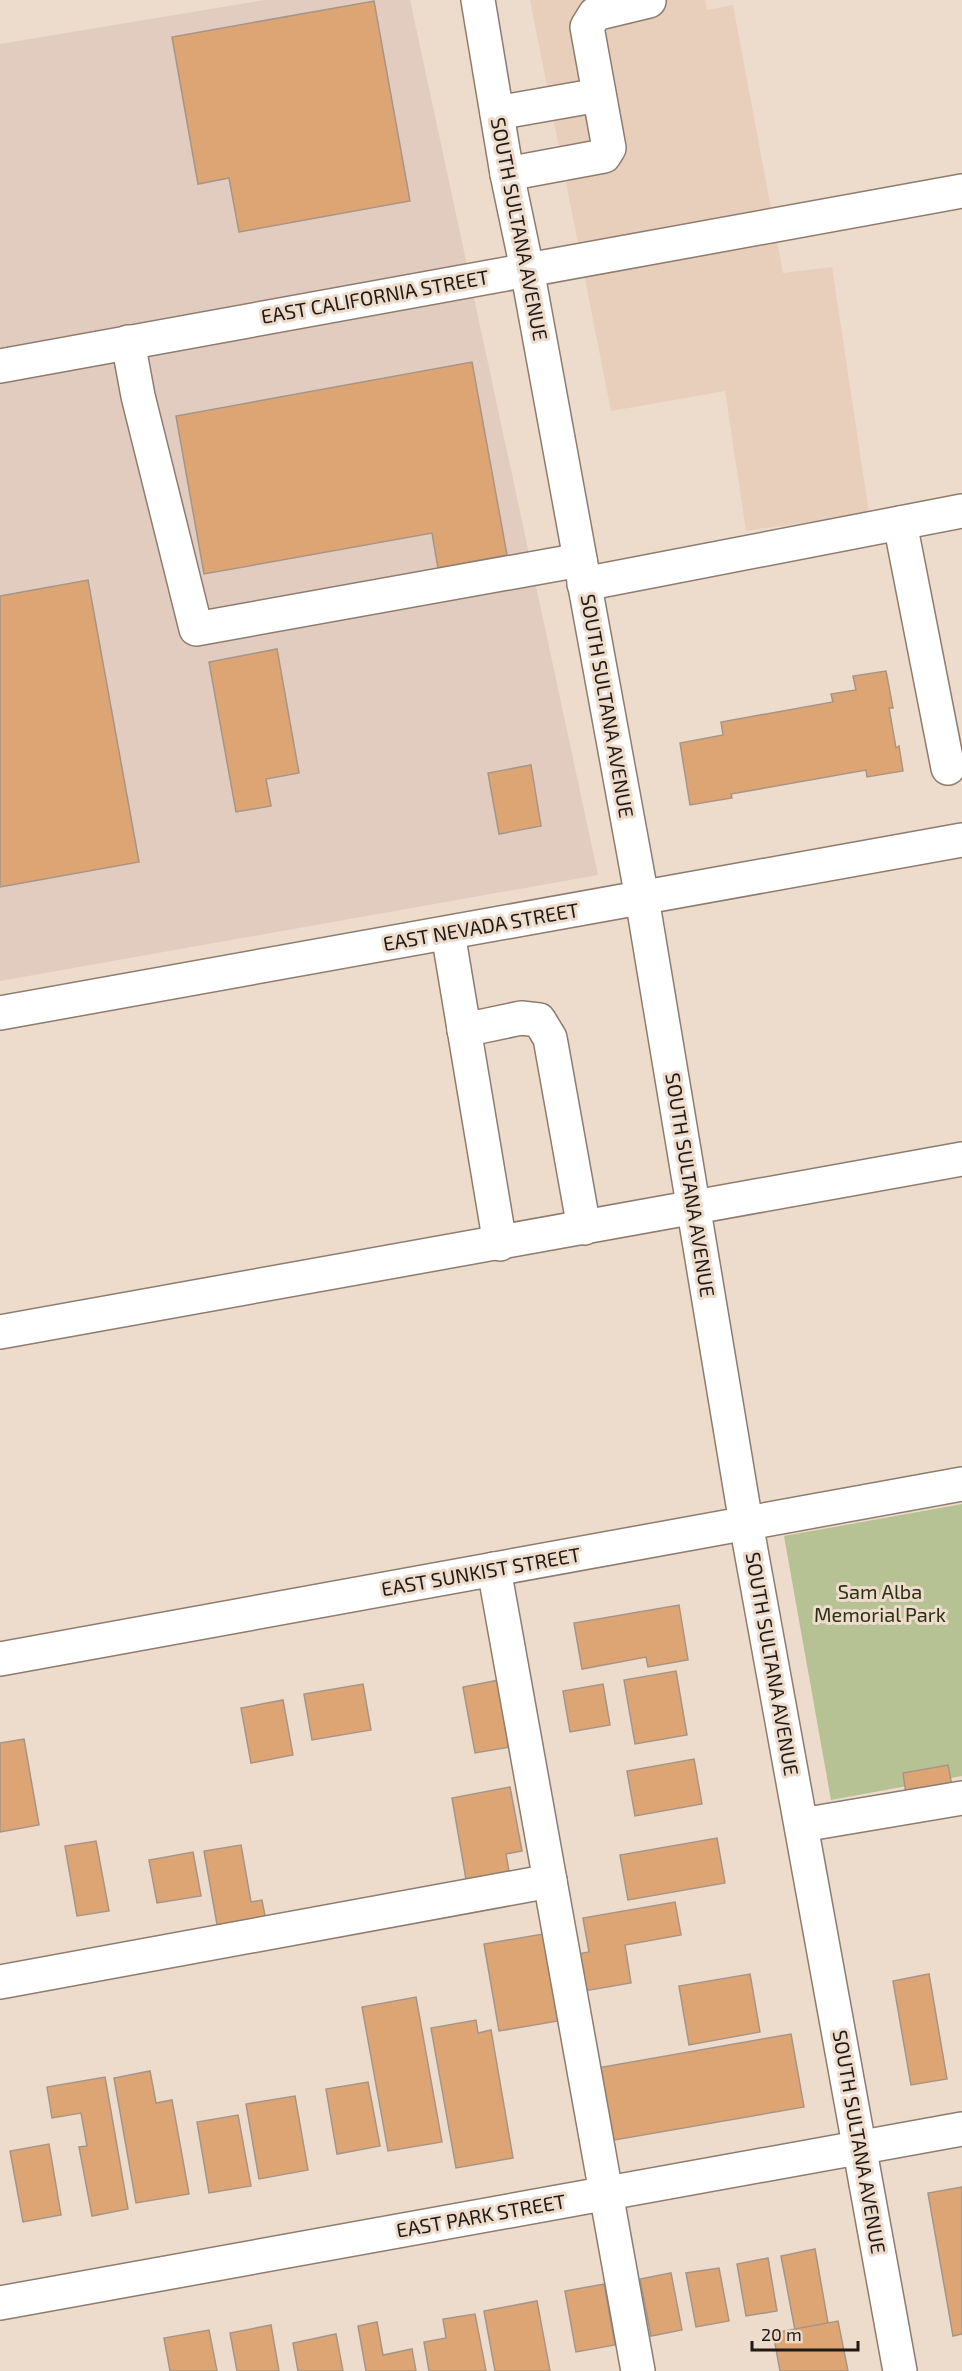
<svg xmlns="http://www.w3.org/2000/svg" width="962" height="2371" font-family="'Exo 2',sans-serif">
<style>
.built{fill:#e8cfbb}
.industrial{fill:#e1ccbf}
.green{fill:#b6c293}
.building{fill:#dea574;stroke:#a69587;stroke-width:1.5}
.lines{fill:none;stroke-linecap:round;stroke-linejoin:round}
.minor-casing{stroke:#8d7c6f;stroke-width:36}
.minor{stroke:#fff;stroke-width:33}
.labels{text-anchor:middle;stroke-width:6;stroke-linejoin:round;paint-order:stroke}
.street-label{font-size:20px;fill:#201914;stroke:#eddbcb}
.park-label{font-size:20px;fill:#2a3012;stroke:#eddbcb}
</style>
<rect width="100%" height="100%" fill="#eddbcb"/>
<path class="built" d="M530 0H705L707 10 733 5 783 273 832 267 869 513 746 531 725 391 611 411Z"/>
<path class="industrial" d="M265 0H410L598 875 0 981V44Z"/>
<path class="green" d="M962 1504V1776L831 1800 784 1536Z"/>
<g class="building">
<path d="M374 1 410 201 239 232 229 178 198 184 172 37Z"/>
<path d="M472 362 507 555 438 568 432 533 204 574 176 416Z"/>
<path d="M88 580 139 862 0 887V596Z"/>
<path d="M277 649 299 773 266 779 271 806 236 812 209 662Z"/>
<path d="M886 671 893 708H889L896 748 899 746 903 771 867 777 866 770 731 794 732 798 690 805 680 743 723 735 721 722 833 702 831 694 856 690 853 676Z"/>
<path d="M531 765 541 826 499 834 488 773Z"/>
<path d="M679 1605 688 1660 648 1667 646 1657 582 1669 574 1623Z"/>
<path d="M676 1671 687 1735 635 1744 624 1680Z"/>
<path d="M499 1680 510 1747 475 1753 463 1687Z"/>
<path d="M363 1684 371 1730 312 1740 304 1694Z"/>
<path d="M603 1684 610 1725 570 1732 563 1691Z"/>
<path d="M283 1700 293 1755 251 1763 241 1708Z"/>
<path d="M24 1739 39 1825 0 1832V1743Z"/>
<path d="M694 1759 702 1804 635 1816 627 1771Z"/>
<path d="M948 1765 952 1786 906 1794 903 1773Z"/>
<path d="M510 1787 522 1851 506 1854 510 1877 467 1885 452 1798Z"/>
<path d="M717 1838 725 1883 628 1900 620 1855Z"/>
<path d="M96 1841 109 1911 77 1916 65 1846Z"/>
<path d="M241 1845 251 1902 262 1900 266 1921 218 1930 204 1851Z"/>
<path d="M193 1852 201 1896 157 1903 149 1860Z"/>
<path d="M675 1902 681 1935 625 1945 631 1983 584 1991 577 1954 589 1952 583 1918Z"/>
<path d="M543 1934 558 2021 499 2031 484 1944Z"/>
<path d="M750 1974 760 2032 689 2045 679 1986Z"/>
<path d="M929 1974 947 2079 911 2085 893 1981Z"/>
<path d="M416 1997 442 2142 388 2151 362 2007Z"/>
<path d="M476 2020 478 2033 491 2030 513 2158 456 2168 431 2028Z"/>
<path d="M791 2034 804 2107 609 2141 597 2068Z"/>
<path d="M150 2071 156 2103 172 2100 189 2194 136 2203 114 2078Z"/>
<path d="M105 2077 128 2209 92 2216 79 2147 87 2146 81 2113 52 2118 47 2087Z"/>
<path d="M368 2082 380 2146 337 2154 326 2089Z"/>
<path d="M295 2096 308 2170 259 2179 246 2104Z"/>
<path d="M238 2115 251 2186 209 2193 197 2122Z"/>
<path d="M49 2144 61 2215 23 2222 10 2151Z"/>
<path d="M962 2187V2334L953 2336 928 2193Z"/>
<path d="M815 2249 828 2323 795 2330 781 2256Z"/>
<path d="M768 2258 777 2311 746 2316 737 2264Z"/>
<path d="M719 2268 729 2321 696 2327 686 2273Z"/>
<path d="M671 2273 682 2330 651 2336 640 2279Z"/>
<path d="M604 2284 615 2345 576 2352 565 2291Z"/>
<path d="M537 2301 550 2371H495L484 2311Z"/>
<path d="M475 2314 486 2371H429L424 2342 446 2338 443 2319Z"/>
<path d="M838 2321 848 2371H780L773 2333Z"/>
<path d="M377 2322 383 2355 412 2349 416 2371H366L358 2326Z"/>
<path d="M271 2325 279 2371H237L230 2333Z"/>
<path d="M209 2330 217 2371H170L164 2338Z"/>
<path d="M336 2334 343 2371H298L293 2343Z"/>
</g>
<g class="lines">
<defs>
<g id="minor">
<path d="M478 0 507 174 527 269 642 898 746 1523 900 2371"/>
<path d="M497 113 599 95"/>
<path d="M507 174 604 156 609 148 587 27 595 14 649 1"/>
<path d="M128 342 138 396 196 629 580 560"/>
<path d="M0 366 962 191"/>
<path d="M900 523 948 768"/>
<path d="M584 584 962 511"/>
<path d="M448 933 500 1244"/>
<path d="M0 1013 962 840"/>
<path d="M464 1030 521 1018 539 1020 550 1038 584 1228"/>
<path d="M0 1332 962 1159"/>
<path d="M494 1569 638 2371"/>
<path d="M0 1659 962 1484"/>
<path d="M802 1825 962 1798"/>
<path d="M0 1982 550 1881"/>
<path d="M0 2303 962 2129"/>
</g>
</defs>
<use href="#minor" class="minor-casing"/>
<use href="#minor" class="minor"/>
</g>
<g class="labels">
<g class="street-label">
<text transform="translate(519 229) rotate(79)" y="7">SOUTH SULTANA AVENUE</text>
<text transform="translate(375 297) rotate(-10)" y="7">EAST CALIFORNIA STREET</text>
<text transform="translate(607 706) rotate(80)" y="7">SOUTH SULTANA AVENUE</text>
<text transform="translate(481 927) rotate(-10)" y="7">EAST NEVADA STREET</text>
<text transform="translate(690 1185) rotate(81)" y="7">SOUTH SULTANA AVENUE</text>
<text transform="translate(481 1572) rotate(-10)" y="7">EAST SUNKIST STREET</text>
<text transform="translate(772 1664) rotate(80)" y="7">SOUTH SULTANA AVENUE</text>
<text transform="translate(859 2142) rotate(80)" y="7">SOUTH SULTANA AVENUE</text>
<text transform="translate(481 2216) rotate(-10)" y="7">EAST PARK STREET</text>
</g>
<g class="park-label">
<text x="880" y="1599">Sam Alba<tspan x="880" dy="23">Memorial Park</tspan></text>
</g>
</g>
<path d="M752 2341v9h106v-9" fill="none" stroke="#201914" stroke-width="3"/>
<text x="761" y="2341" font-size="18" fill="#201914" stroke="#eddbcb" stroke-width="4.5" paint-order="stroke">20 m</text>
</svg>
